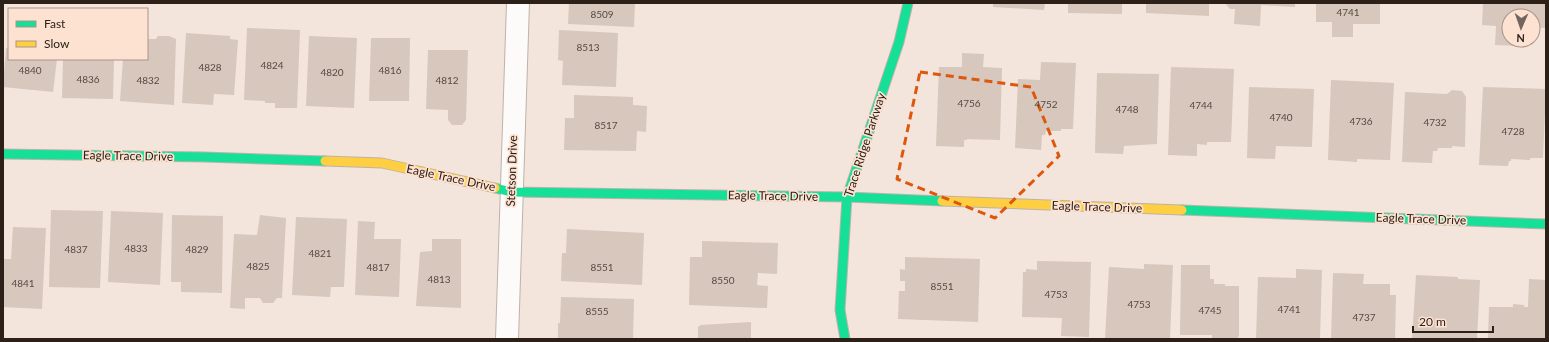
<svg xmlns="http://www.w3.org/2000/svg" width="1549" height="342" font-family="Lato,sans-serif">
<style>
.building{fill:#d7c7bd}
.lines{fill:none;stroke-linecap:round;stroke-linejoin:round}
.street-casing{stroke:#beb2aa;stroke-width:24}
.fast-casing{stroke:#beb2aa;stroke-width:11}
.slow-casing{stroke:#beb2aa;stroke-width:11}
.street{stroke:#fdfbfa;stroke-width:22}
.fast{stroke:#16e098;stroke-width:9}
.slow{stroke:#ffcf43;stroke-width:9}
.marked{fill:none;stroke:#df560d;stroke-width:3;stroke-dasharray:8 5;stroke-linejoin:round}
.labels{text-anchor:middle;stroke-width:3.5;stroke-linejoin:round;paint-order:stroke}
.number-label{font-size:10px;fill:#574a42}
.street-label{font-size:12px;fill:#2c2019;stroke:#fde2d2}
</style>
<rect width="100%" height="100%" fill="#f3e5dc"/>
<g class="building">
<path d="M569 3H635L634 27 568 24Z"/>
<path d="M993 3H1045L1044 10 993 7Z"/>
<path d="M1068 3H1122V14L1068 13Z"/>
<path d="M1146 3H1209V16L1146 13Z"/>
<path d="M1225 3H1295V7L1261 5 1260 26 1234 24 1235 9H1230Z"/>
<path d="M1316 3H1380V24H1353V37H1332V22H1316Z"/>
<path d="M1483 3H1546L1545 28 1533 27V16H1509V40H1521V46L1495 45 1496 26 1482 25Z"/>
<path d="M247 28 300 30 297 108H275V103H265V101L244 100Z"/>
<path d="M559 30 618 33 616 87 562 85 563 61 558 60Z"/>
<path d="M186 33 230 36V39L238 40 234 95 214 94 213 105 182 103Z"/>
<path d="M158 36H169L176 39 174 105 120 101 123 59H147V39H156Z"/>
<path d="M309 36 357 38 354 108 306 106Z"/>
<path d="M371 38H410L409 101H369Z"/>
<path d="M6 48 9 49V59H57L53 92 3 87Z"/>
<path d="M428 50H468L466 120 462 125H452L448 120V110L426 109Z"/>
<path d="M962 53 984 54 983 67 1002 68 1000 140 967 139V140H964V147L936 146 939 67H962Z"/>
<path d="M63 59H114L113 99 62 98Z"/>
<path d="M1041 62 1076 63 1073 129H1061V131H1046L1045 135H1042L1041 150 1015 148 1018 79 1040 80Z"/>
<path d="M1171 67 1234 69 1231 142H1207V145L1197 144V156L1168 155Z"/>
<path d="M1097 73 1159 74 1157 144 1124 146 1123 154 1095 153Z"/>
<path d="M1331 80 1394 83 1390 160 1357 159V162L1328 160Z"/>
<path d="M1249 87 1314 89 1312 147 1276 146 1275 159 1247 158Z"/>
<path d="M1483 87 1546 89 1543 158H1530V160L1511 159V161H1509L1508 166 1479 165Z"/>
<path d="M1452 90 1462 91 1466 97 1465 147 1452 146V148H1438L1437 151H1433L1432 163 1402 162 1405 92 1447 94Z"/>
<path d="M574 95 633 97V105L647 106 646 132 637 131 636 151 564 150 565 118H574Z"/>
<path d="M51 210 103 211 100 288 49 287Z"/>
<path d="M111 211 163 213 160 285 108 282Z"/>
<path d="M172 215 223 216 222 293 181 292V282H171Z"/>
<path d="M260 215 286 218 282 298H277L273 303H263L260 298H245V309L230 308 234 234 257 235Z"/>
<path d="M296 217 347 219 344 287H331L330 297 292 295Z"/>
<path d="M358 221 375 222 374 239H401L399 297 355 295Z"/>
<path d="M13 227 46 228 42 309 3 307V259H11Z"/>
<path d="M567 229 644 233 642 285 561 281 562 253H566Z"/>
<path d="M432 239H461V308L416 306 420 252 432 251Z"/>
<path d="M702 241 778 243 777 274 758 273 757 285 768 286 767 308 689 305 690 257H702Z"/>
<path d="M905 257 980 259 978 322 898 319 899 291H905V281H900V269L905 270Z"/>
<path d="M1037 261 1091 262 1089 337 1061 336 1062 318 1022 317 1023 272H1026V269L1037 270Z"/>
<path d="M1144 264 1173 265 1170 339H1105L1109 267 1144 269Z"/>
<path d="M1181 265H1210V279H1214V284H1225V286H1239V336L1236 339H1212V335H1180Z"/>
<path d="M1296 269 1322 270 1320 339H1256L1258 277 1296 278Z"/>
<path d="M1333 273 1364 274 1363 284H1390V295H1396L1395 339H1331Z"/>
<path d="M1416 275 1458 277V279L1480 280 1477 339H1412Z"/>
<path d="M1529 279 1546 280V339H1488L1489 307H1513V304L1524 305V307H1528Z"/>
<path d="M561 297 634 299 633 339H558V323H560Z"/>
<path d="M751 322V339H698V327L701 325Z"/>
</g>
<g class="lines">
<defs>
<path id="street" d="M507 339 518 3"/>
<g id="fast">
<path d="M3 154 204 157 325 161"/>
<path d="M495 188 511 192 847 197 942 201"/>
<path d="M1182 210 1546 224"/>
<path d="M845 339 840 310 847 197 899 42 908 3"/>
</g>
<g id="slow">
<path d="M325 161 382 163 495 188"/>
<path d="M942 201 1182 210"/>
</g>
</defs>
<use href="#street" class="street-casing"/>
<use href="#fast" class="fast-casing"/>
<use href="#slow" class="slow-casing"/>
<use href="#street" class="street"/>
<use href="#fast" class="fast"/>
<use href="#slow" class="slow"/>
</g>
<path class="marked" d="M920 72 1031 87 1059 156 995 218 897 179Z"/>
<g class="labels">
<g class="number-label">
<text x="1348" y="16">4741</text>
<text x="602" y="18">8509</text>
<text x="588" y="51">8513</text>
<text x="272" y="69">4824</text>
<text x="210" y="71">4828</text>
<text x="30" y="74">4840</text>
<text x="390" y="74">4816</text>
<text x="332" y="76">4820</text>
<text x="88" y="83">4836</text>
<text x="148" y="84">4832</text>
<text x="447" y="84">4812</text>
<text x="969" y="107">4756</text>
<text x="1046" y="108">4752</text>
<text x="1201" y="109">4744</text>
<text x="1127" y="113">4748</text>
<text x="1281" y="121">4740</text>
<text x="1361" y="125">4736</text>
<text x="1435" y="126">4732</text>
<text x="606" y="129">8517</text>
<text x="1513" y="135">4728</text>
<text x="136" y="252">4833</text>
<text x="76" y="253">4837</text>
<text x="197" y="253">4829</text>
<text x="320" y="257">4821</text>
<text x="258" y="270">4825</text>
<text x="378" y="271">4817</text>
<text x="602" y="271">8551</text>
<text x="439" y="283">4813</text>
<text x="723" y="284">8550</text>
<text x="23" y="287">4841</text>
<text x="942" y="290">8551</text>
<text x="1056" y="298">4753</text>
<text x="1139" y="308">4753</text>
<text x="1289" y="313">4741</text>
<text x="1210" y="314">4745</text>
<text x="597" y="315">8555</text>
<text x="1364" y="321">4737</text>
</g>
<g class="street-label">
<text transform="translate(865 145) rotate(-72)" y="4">Trace Ridge Parkway</text>
<text transform="translate(128 156) rotate(1)" y="4">Eagle Trace Drive</text>
<text transform="translate(512 171) rotate(-88)" y="4">Stetson Drive</text>
<text transform="translate(451 178) rotate(12)" y="4">Eagle Trace Drive</text>
<text transform="translate(773 196) rotate(1)" y="4">Eagle Trace Drive</text>
<text transform="translate(1097 207) rotate(2)" y="4">Eagle Trace Drive</text>
<text transform="translate(1421 219) rotate(2)" y="4">Eagle Trace Drive</text>
</g>
</g>
<rect width="1549" height="342" fill="none" stroke="#2c2019" stroke-width="8"/>
<rect x="8" y="8" width="140" height="52" fill="#fde2d2" stroke="#a99488"/>
<rect x="16" y="21" width="20" height="6" fill="#16e098" stroke="#a99488"/>
<text x="44" y="28" font-size="12" fill="#2c2019">Fast</text>
<rect x="16" y="41" width="20" height="6" fill="#ffcf43" stroke="#a99488"/>
<text x="44" y="48" font-size="12" fill="#2c2019">Slow</text>
<g transform="translate(1521 28) rotate(182)"><circle r="19" fill="#fde2d2" stroke="#a99488"/>
<path d="M0-3L7 15L0 10L-7 15Z" fill="#72655d"/>
<text y="-6" font-size="11" font-weight="bold" text-anchor="middle" fill="#2c2019">N</text>
</g>
<path d="M1413 326v6h80v-6" fill="none" stroke="#2c2019" stroke-width="2"/>
<text x="1419" y="326" font-size="12" fill="#2c2019" stroke="#fde2d2" stroke-width="3" paint-order="stroke">20 m</text>
</svg>
